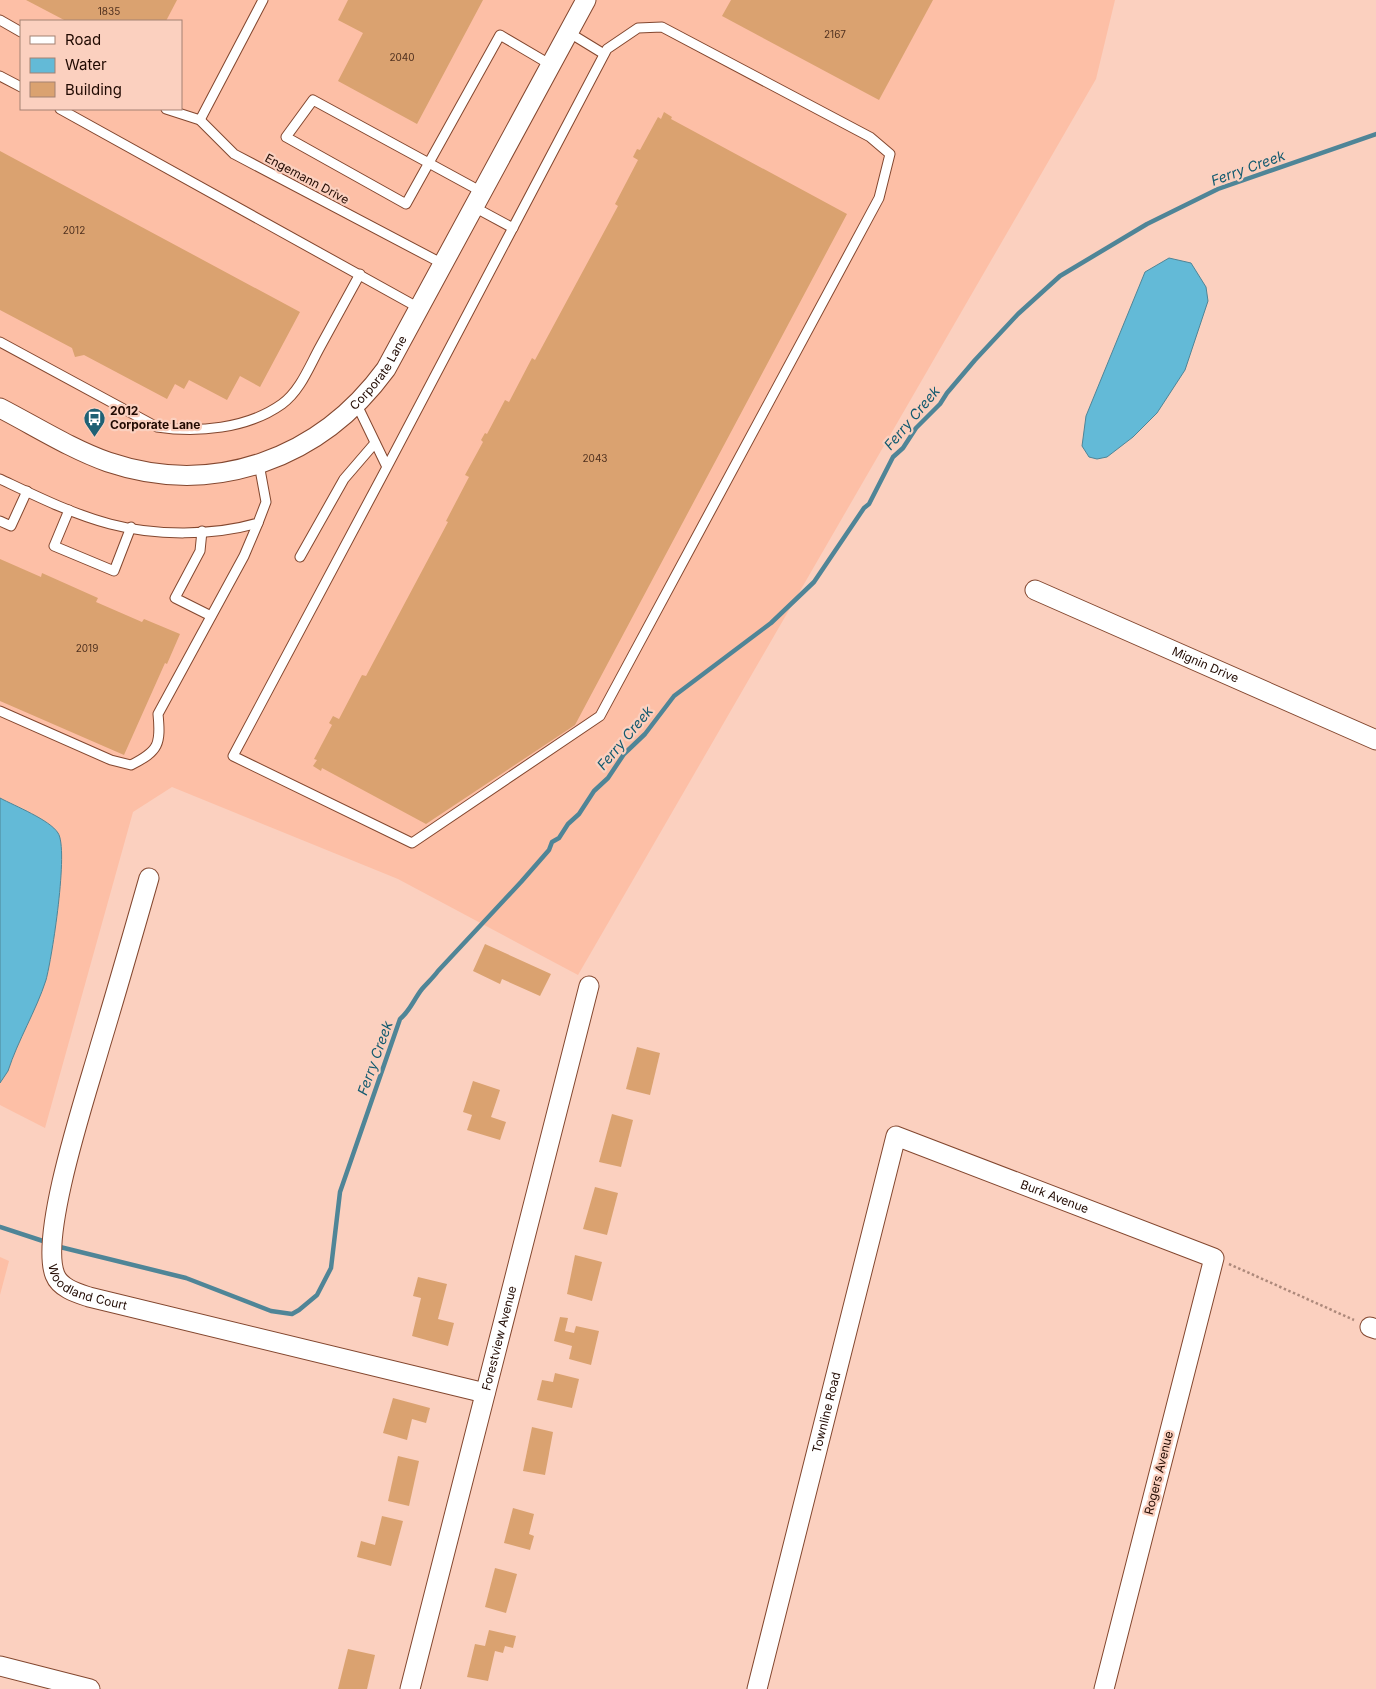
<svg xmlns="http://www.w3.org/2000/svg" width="1376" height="1689" font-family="Inter,sans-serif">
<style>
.built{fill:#fdbfa6;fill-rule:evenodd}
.water{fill:#63bad7;stroke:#4f8597}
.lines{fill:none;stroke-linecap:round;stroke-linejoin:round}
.stream{stroke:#4f8597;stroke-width:4.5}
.building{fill:#daa270}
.service-casing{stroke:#83472f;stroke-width:11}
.minor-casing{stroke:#83472f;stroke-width:21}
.path{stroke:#ad897b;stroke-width:2.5;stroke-dasharray:2.5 2.5;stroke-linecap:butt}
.service{stroke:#fff;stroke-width:9}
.minor{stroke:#fff;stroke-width:19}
.labels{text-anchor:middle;stroke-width:4.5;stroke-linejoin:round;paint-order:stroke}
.number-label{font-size:10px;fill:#4f301e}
.street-label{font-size:12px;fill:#210a02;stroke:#fbd0bf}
.poi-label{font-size:12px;font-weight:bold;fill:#210a02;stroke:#fbd0bf;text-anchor:start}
.water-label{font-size:14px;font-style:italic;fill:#125a6f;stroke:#fbd0bf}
</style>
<rect width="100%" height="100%" fill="#fbd0bf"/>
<g class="built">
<path d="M0 0H1115L1096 79 578 975 398 879 172 787 133 812 45 1128 0 1105ZM21 21H181V109H21Z"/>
<path d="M0 1257 9 1261 0 1295Z"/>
</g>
<g class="water">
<path d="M1169 258 1191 263 1206 287 1208 301 1185 370 1157 413 1133 437 1107 457 1097 459 1089 457 1082 446 1086 416 1145 272Z"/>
<path d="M0 798C15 806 50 820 58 833 69 849 52 958 46 980 36 1011 18 1040 8 1071L0 1083Z"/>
</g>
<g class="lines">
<g class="stream">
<path d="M0 1227 49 1243"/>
<path d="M56 1246 186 1278 271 1311 292 1314 299 1310 317 1295 331 1268 340 1192 400 1019C410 1011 414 999 422 989 427 983 433 978 438 971L521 882 549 850 552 842 559 838 568 824 579 814 594 791 608 778 624 754 645 734 674 696 771 623 814 582 864 508 869 504 893 457 903 448 916 428 940 404 947 393 975 360 1018 314 1060 276 1147 224 1218 189 1376 134"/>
</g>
</g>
<g class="building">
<path d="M26 0H177L166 21H66Z"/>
<path d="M348 0H483L417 124 338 81 363 33 338 20Z"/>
<path d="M731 0H933L879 100 722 16Z"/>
<path d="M664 112 672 117 671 119 847 214 575 725 426 824 322 768 321 771 313 766 317 760 314 759 332 725 329 723 333 716 339 719 362 675 366 676 448 522 446 521 469 477 465 475 483 442 481 440 485 433 487 434 505 400 509 402 532 358 535 360 618 206 615 204 638 160 633 157 637 149 640 150 658 117 661 119Z"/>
<path d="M0 151 300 312 260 387 240 376 227 400 189 380 184 389 175 384 167 399 84 355 75 357 72 348 0 310Z"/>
<path d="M0 559 41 577 42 573 98 598 96 602 142 622 144 619 180 634 167 664 165 663 124 755 0 701Z"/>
<path d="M485 944 551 974 540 996 502 979 500 984 473 971Z"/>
<path d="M637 1047 660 1053 650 1095 626 1089Z"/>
<path d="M473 1081 500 1090 491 1117 506 1122 500 1140 467 1130 472 1115 463 1112Z"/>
<path d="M612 1114 633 1120 621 1167 599 1162Z"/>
<path d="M595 1187 618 1193 607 1235 583 1229Z"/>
<path d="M575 1255 602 1262 592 1301 567 1294Z"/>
<path d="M418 1277 447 1284 438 1319 454 1323 448 1346 412 1336 421 1298 413 1296Z"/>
<path d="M560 1317 568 1318 565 1331 574 1333 576 1326 599 1331 591 1365 569 1359 572 1346 554 1341Z"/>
<path d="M555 1373 579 1379 572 1408 537 1400 542 1380 553 1382Z"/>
<path d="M393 1398 430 1408 426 1423 412 1419 407 1440 383 1433Z"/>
<path d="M532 1427 553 1432 545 1475 523 1471Z"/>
<path d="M398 1456 419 1461 409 1506 388 1501Z"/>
<path d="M513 1508 534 1514 529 1534 534 1536 530 1550 504 1543Z"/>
<path d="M382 1516 403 1521 391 1566 357 1557 361 1541 375 1545Z"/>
<path d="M495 1568 517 1574 506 1613 485 1607Z"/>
<path d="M489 1630 516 1636 513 1648 505 1646 503 1653 495 1651 488 1681 467 1677 475 1644 485 1646Z"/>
<path d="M348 1649 375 1655 367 1689H338Z"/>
</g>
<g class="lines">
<defs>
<g id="service">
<path d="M0 20 21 32"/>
<path d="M568 32 604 54"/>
<path d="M0 76 21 87"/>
<path d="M60 109 419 308"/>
<path d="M166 109 200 120 234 154 443 264"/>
<path d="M200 120 263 0"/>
<path d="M482 192 313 100 286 137 406 204 500 35 551 65"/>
<path d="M474 207 513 228"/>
<path d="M0 342 157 427C197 433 247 429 282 404 300 391 309 367 320 347 333 323 347 298 360 274"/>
<path d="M357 405 387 467 233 756 412 843 600 716 879 198 890 154 870 137 662 27 638 28 607 49 387 467"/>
<path d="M0 479C36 496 72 514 110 524 155 536 214 536 258 523L266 502 259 464"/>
<path d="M69 510 54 546 114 571 131 527"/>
<path d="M0 521 11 526 27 491"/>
<path d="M202 531 200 551 175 598 211 616"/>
<path d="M300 557 344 479 375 443"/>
<path d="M0 711 111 760 131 765C159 751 161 744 158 714L244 556 258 523"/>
</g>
<g id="minor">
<path id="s1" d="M0 408C35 426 71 449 108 462 215 498 321 458 386 369L586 0"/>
<path id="s2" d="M1035 590 1376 740"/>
<path id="s3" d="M149 878C133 934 117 990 100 1046 87 1092 39 1235 55 1275 60 1288 77 1293 89 1297L485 1393"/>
<path d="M1370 1327 1376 1329"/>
<path d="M0 1666 90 1689"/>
<path id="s4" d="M410 1689 589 986"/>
<path id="s5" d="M757 1689 896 1136 1214 1258 1104 1689"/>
</g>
</defs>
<use href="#service" class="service-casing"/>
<use href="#minor" class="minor-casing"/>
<path class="path" d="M1229 1264 1354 1320"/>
<use href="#service" class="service"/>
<use href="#minor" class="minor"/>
</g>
<defs>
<symbol id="bus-pin" viewBox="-11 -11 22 30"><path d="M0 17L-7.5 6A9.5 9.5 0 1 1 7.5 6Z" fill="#1f6175" stroke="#fbd0bf"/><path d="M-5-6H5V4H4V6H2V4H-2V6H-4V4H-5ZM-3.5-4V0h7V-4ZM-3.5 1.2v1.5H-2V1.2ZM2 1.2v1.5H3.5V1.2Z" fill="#fff"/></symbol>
</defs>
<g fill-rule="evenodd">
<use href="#bus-pin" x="82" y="406" width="25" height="34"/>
</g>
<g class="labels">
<g class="number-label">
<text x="109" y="15">1835</text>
<text x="835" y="38">2167</text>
<text x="402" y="61">2040</text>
<text x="74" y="234">2012</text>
<text x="595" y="462">2043</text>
<text x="87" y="652">2019</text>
</g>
<g class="street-label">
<text transform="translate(307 179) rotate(28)" y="4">Engemann Drive</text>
<text dy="4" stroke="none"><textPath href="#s1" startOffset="428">Corporate Lane</textPath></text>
<text dy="4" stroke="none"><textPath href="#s2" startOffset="186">Mignin Drive</textPath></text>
<text dy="4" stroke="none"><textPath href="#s5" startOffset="740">Burk Avenue</textPath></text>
<text dy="4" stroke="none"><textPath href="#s3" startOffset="445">Woodland Court</textPath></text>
<text dy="4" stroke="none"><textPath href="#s4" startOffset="362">Forestview Avenue</textPath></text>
<text dy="4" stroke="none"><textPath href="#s5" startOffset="285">Townline Road</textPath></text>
<text transform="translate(1159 1473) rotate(-76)" y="4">Rogers Avenue</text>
</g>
<g class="poi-label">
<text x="110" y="415">2012<tspan x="110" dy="14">Corporate Lane</tspan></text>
</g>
<g class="water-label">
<text transform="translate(1248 168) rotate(-20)" y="5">Ferry Creek</text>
<text transform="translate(912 418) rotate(-50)" y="5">Ferry Creek</text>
<text transform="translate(625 738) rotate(-50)" y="5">Ferry Creek</text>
<text transform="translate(375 1058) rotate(-70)" y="5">Ferry Creek</text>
</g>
</g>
<rect x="20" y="20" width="162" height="90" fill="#fbd0bf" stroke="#a48173"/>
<rect x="30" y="36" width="25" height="8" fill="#ffffff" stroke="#a48173"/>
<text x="65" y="45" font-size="15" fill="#210a02">Road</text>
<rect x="30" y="58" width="25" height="15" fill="#63bad7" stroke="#a48173"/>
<text x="65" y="70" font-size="15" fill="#210a02">Water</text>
<rect x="30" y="82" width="25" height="15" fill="#daa270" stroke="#a48173"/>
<text x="65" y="95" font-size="15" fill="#210a02">Building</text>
</svg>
